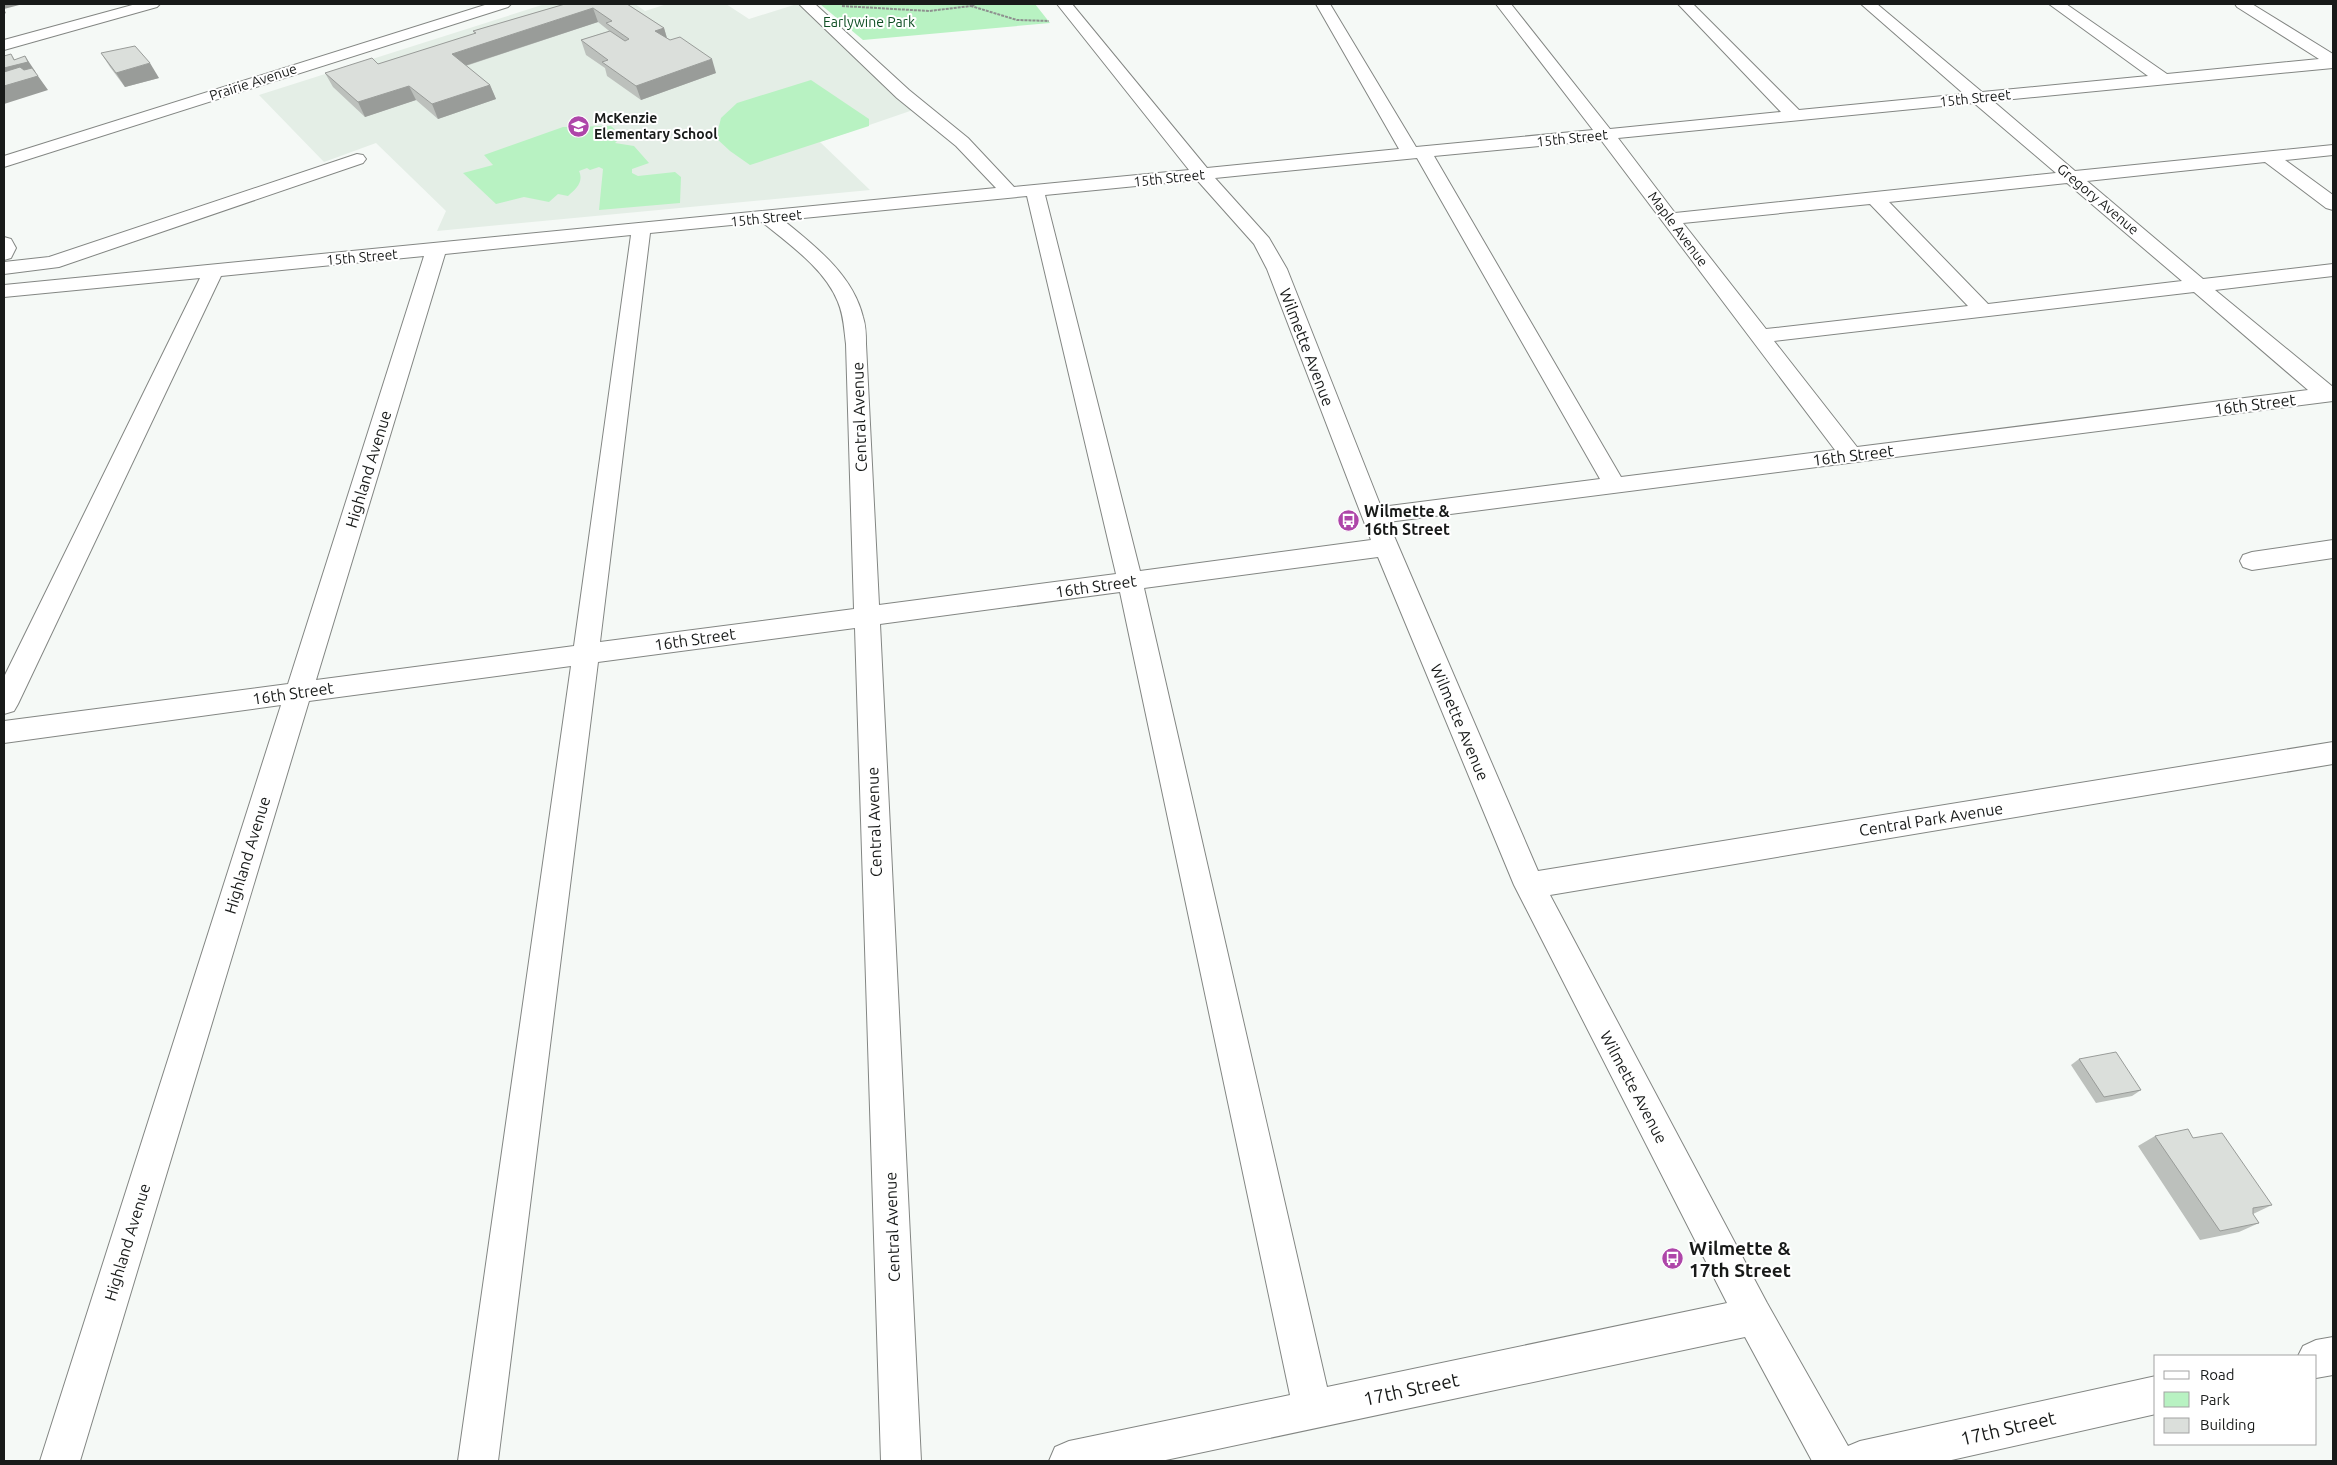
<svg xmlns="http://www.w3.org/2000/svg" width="2337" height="1465" font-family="Ubuntu,sans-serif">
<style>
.built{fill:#e4eee6}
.green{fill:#b8f2c2}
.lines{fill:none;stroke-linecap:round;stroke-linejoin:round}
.minor-casing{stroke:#838683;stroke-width:2}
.path{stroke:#8e918f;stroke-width:2;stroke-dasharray:3 1;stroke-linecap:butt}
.minor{fill:#fff;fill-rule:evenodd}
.wall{fill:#bcc0bc}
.shaded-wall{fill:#999c99}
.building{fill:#dbdfdb;stroke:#999c99}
.labels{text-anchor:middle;stroke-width:4;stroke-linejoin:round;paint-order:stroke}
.far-park-label{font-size:14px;fill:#0e4e23;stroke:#fff}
.far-street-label{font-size:14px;fill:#181a19;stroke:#fff}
.far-poi-label{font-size:14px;font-weight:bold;fill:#181a19;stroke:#fff;text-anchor:start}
.street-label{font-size:16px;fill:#181a19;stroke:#fff}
.poi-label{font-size:16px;font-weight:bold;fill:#181a19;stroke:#fff;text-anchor:start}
.near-poi-label{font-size:19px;font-weight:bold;fill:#181a19;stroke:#fff;text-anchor:start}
.near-street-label{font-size:19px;fill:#181a19;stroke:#fff}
</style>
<rect width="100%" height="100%" fill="#f5f9f6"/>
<path class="built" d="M545 4H635L645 11 667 4H726L749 19 797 4 913 110 820 142 870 190 437 231 446 211 376 143 324 162 259 95Z"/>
<g class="green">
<path d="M820 4H1035L1050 23 863 40Z"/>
<path d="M811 80 869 119V126L750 165 730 151 716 138 721 118 737 103Z"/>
<path d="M611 126 622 136 615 143 634 146 649 163 632 169V173L638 176 675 172 681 177 680 203 599 210 603 169 599 167 590 170 587 168 579 171C584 182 576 189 568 196L558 194 549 202 524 197 496 204 463 173 493 165 484 155 563 127Z"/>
</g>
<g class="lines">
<defs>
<g id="minor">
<path d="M136 4H160L157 7 4 50V40Z"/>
<path d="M488 4H511L508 7 4 167V156Z"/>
<path d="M799 4H815L909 90 968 138 1014 187 1189 170 1057 4H1072L1207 168 1399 149 1316 4H1330L1416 147 1593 130 1496 4H1511L1610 129 1781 112 1678 4H1693L1799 110 1964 94 1861 4H1877L1982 92 2148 76 2049 4H2066L2167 74 2319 59 2237 7 2235 4H2252L2333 54V68L1993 101 2075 171 2333 145V155L2285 160 2333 195V210L2326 208 2265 162 2087 181 2203 279 2333 264V276L2215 290 2333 387V401L1388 522 1538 871 2333 742V764L1550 895 1767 1303 1848 1446 1860 1441 2156 1376V1414L1947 1461H1812L1745 1337 1161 1461H1049L1055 1447 1069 1441 1290 1395 1120 592 880 624 921 1461H881L855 628 598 662 498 1461H458L571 666 309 701 80 1461H40L281 705 4 743V721L288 684 424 256 221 276 18 704 14 711 4 714V677L200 278 4 297V285L996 188 956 146 897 98ZM1974 103 2056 173 1675 213 1618 138ZM1601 140 1835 450 1621 477 1434 156ZM1417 158 1600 479 1381 507 1287 269 1269 238 1215 178ZM1197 180 1254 244 1267 269 1371 540 1140 571 1045 195ZM2067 183 2182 281 1988 304 1889 202ZM1027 196 1116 574 879 605 866 344C866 335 866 326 863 317 853 275 815 246 783 220ZM1870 204 1968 306 1766 329 1683 223ZM762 222C789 244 825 269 838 302 844 316 844 330 846 344L854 609 600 642 650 233ZM631 235 574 646 316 680 445 254ZM2194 292 2308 390 1857 447 1774 341ZM1378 557 1514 885 1727 1303 1327 1387 1144 588Z"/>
<path d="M357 154 363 155 366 159 363 163 59 267 4 274V262L49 257Z"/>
<path d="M4 237 11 239 16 248 11 258 4 260Z"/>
<path d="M2333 540V558L2252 570 2243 567 2240 561 2243 555 2252 552Z"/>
<path d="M2333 1337V1375L2316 1378V1356H2298L2303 1346 2316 1340Z"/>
</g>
</defs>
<use href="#minor" class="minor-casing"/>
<g class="path">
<path d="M975 4 971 6 1017 20 1049 21"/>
<path d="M842 6 929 11 971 6"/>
</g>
<use href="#minor" class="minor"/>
</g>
<g class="wall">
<path d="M565 4H627L664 28 667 38 716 73 641 100 607 76 605 68 586 55 581 40 609 31 608 30 598 22 466 66 490 85 496 99 438 119 416 100 365 117 333 87 325 73 378 64 475 34 473 31Z"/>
<path d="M101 53 159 78 125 87 110 67Z"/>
<path d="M2079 1059 2141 1090 2132 1096 2096 1103 2071 1065Z"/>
<path d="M2155 1136 2193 1138 2272 1205 2253 1214 2259 1223 2239 1232 2200 1240 2138 1146Z"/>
</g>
<g class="shaded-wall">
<path d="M4 4H23L4 9 6 13 4 14Z"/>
<path d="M593 8 598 22 458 68 452 54Z"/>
<path d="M664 28 668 42 655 31Z"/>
<path d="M11 54 18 65 25 56 35 71 37 76H38L48 90 4 104V68L14 60Z"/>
<path d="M712 59 716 73 641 100 636 86Z"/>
<path d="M150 63 159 78 125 87 116 73Z"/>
<path d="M490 85 496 99 438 119 432 104Z"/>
<path d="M409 86 416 100 365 117 358 102Z"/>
</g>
<g class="building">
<path d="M565 4H627L664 28 655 31 670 40 680 37 712 59 636 86 602 62 608 60 581 40 610 31 625 41 629 39 606 23 612 21 593 8 452 54 490 85 432 104 409 86 358 102 325 73 372 58 378 64 476 33 473 31Z"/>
<path d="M135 46 150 63 116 73 101 53Z"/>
<path d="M11 54 14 60 25 56 28 62 4 68V56Z"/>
<path d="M20 67 24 70 32 68 38 76 4 86V72Z"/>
<path d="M2116 1052 2141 1090 2104 1097 2079 1059Z"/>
<path d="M2188 1129 2193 1138 2222 1133 2272 1205 2253 1208V1214L2259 1223 2220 1231 2155 1136Z"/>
</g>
<defs>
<symbol id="school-disc" viewBox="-11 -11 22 22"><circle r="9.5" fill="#ae46a9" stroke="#fff"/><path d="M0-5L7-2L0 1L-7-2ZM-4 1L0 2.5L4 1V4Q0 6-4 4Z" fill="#fff"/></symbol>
<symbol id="bus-disc" viewBox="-11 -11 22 22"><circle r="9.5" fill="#ae46a9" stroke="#fff"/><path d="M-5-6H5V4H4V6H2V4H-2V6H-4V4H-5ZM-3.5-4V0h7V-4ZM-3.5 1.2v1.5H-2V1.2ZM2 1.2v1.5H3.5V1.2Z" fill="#fff"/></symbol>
</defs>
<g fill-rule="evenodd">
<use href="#school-disc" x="566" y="114" width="25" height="25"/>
<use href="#bus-disc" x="1336" y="508" width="25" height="25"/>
<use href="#bus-disc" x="1660" y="1246" width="25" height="25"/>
</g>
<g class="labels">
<g class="far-park-label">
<text x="869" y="27">Earlywine Park</text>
</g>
<g class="far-street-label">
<text transform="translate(253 82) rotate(-18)" y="5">Prairie Avenue</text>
<text transform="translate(1975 98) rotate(-6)" y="5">15th Street</text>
<text transform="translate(1572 138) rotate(-6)" y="5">15th Street</text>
<text transform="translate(1169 178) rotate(-6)" y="5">15th Street</text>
<text transform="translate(2098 199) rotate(40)" y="5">Gregory Avenue</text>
<text transform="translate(766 218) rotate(-6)" y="5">15th Street</text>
<text transform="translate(1678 229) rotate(53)" y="5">Maple Avenue</text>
<text transform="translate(362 257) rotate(-5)" y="5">15th Street</text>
</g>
<g class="far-poi-label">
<text x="594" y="123">McKenzie<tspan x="594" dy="16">Elementary School</tspan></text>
</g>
<g class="street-label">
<text transform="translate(1307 347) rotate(69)" y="6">Wilmette Avenue</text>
<text transform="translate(2255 404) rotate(-7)" y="6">16th Street</text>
<text transform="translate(859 417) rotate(-92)" y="6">Central Avenue</text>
<text transform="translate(1853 455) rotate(-7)" y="6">16th Street</text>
<text transform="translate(368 469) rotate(-73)" y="6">Highland Avenue</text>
<text transform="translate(1096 586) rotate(-8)" y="6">16th Street</text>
<text transform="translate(695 639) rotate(-8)" y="6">16th Street</text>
<text transform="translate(293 693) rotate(-8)" y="6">16th Street</text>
<text transform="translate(1460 722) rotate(67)" y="6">Wilmette Avenue</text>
<text transform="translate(1931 819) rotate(-9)" y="6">Central Park Avenue</text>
<text transform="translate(874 822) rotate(-92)" y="6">Central Avenue</text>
<text transform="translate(247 855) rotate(-73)" y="6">Highland Avenue</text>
<text transform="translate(1634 1087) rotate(62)" y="6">Wilmette Avenue</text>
<text transform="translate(892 1227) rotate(-92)" y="6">Central Avenue</text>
<text transform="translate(127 1242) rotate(-73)" y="6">Highland Avenue</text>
</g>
<g class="poi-label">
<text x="1364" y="517">Wilmette &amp;<tspan x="1364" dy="18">16th Street</tspan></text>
</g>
<g class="near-poi-label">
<text x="1689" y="1255">Wilmette &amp;<tspan x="1689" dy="22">17th Street</tspan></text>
</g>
<g class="near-street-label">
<text transform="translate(1411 1389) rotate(-12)" y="7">17th Street</text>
<text transform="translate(2008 1428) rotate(-13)" y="7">17th Street</text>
</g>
</g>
<rect width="2337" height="1465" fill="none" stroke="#181a19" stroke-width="10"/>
<rect x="2154" y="1355" width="162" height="90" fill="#ffffff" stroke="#a3a3a3"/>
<rect x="2164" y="1371" width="25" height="8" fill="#ffffff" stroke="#a3a3a3"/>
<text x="2200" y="1380" font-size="15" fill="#181a19">Road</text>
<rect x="2164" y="1392" width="25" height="15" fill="#b8f2c2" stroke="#a3a3a3"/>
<text x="2200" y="1405" font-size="15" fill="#181a19">Park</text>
<rect x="2164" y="1418" width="25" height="15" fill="#dbdfdb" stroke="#a3a3a3"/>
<text x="2200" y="1430" font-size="15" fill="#181a19">Building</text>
</svg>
